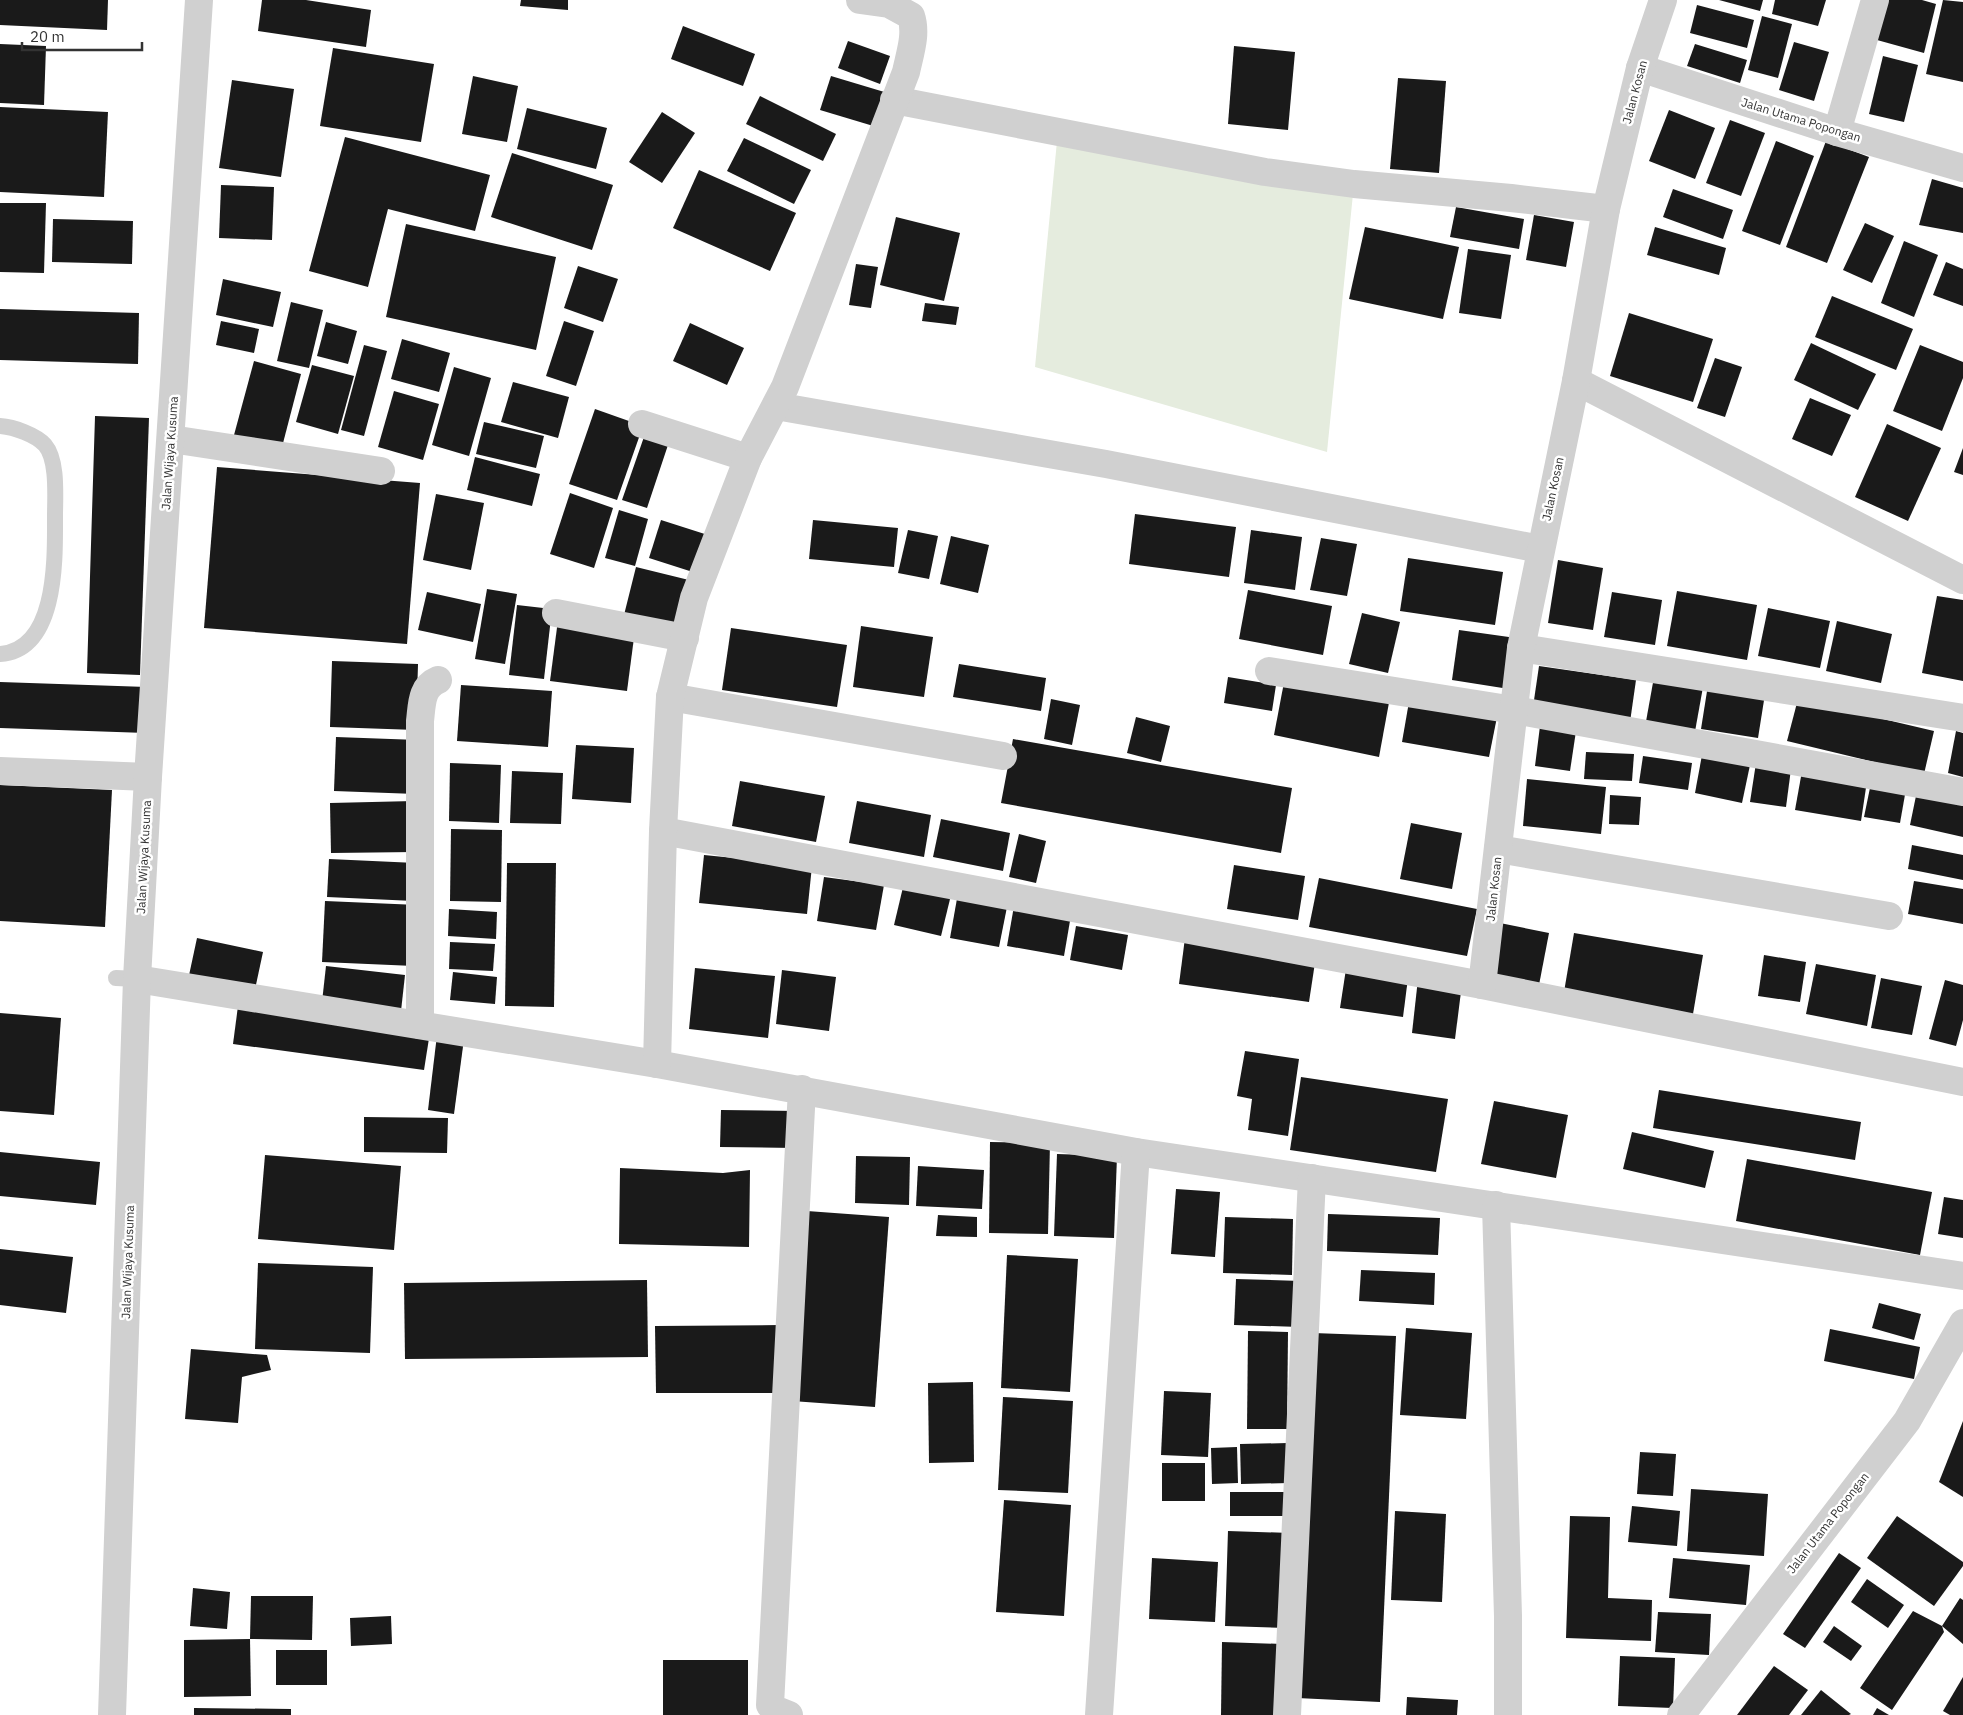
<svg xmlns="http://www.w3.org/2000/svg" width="1963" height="1715" font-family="'IBM Plex Sans',sans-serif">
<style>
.green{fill:#e5ecde}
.building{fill:#1a1a1a}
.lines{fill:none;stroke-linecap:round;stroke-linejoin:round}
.lane{stroke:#d0d0d0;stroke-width:16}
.street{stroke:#d0d0d0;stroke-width:28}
.labels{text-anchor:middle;stroke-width:5;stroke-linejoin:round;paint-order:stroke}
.street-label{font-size:12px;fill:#333;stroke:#fff}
</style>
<rect width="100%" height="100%" fill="#fff"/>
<path class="green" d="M1058 131 1354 184 1327 452 1035 367Z"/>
<g class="building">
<path d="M0 0H108L107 30 0 25Z"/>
<path d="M262 0H306L371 10 366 47 258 31Z"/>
<path d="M521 0H568V10L520 6Z"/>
<path d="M1719 0H1763L1760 11Z"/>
<path d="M1775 0H1826L1818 26 1772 14Z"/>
<path d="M1888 0H1922L1936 4 1924 53 1877 40Z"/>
<path d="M1943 0 1963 2V82L1926 74Z"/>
<path d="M1697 5 1754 20 1747 48 1690 33Z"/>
<path d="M1762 16 1792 24 1778 78 1748 70Z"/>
<path d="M683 26 755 54 743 86 671 59Z"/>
<path d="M848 41 890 56 880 84 838 68Z"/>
<path d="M1794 42 1829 52 1814 101 1779 90Z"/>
<path d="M0 44 46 46 44 105 0 103Z"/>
<path d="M1695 44 1747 60 1740 83 1687 66Z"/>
<path d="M1234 46 1295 52 1288 130 1228 124Z"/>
<path d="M333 48 434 64 421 142 320 126Z"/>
<path d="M1883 56 1918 65 1904 122 1869 114Z"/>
<path d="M473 76 518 86 507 142 462 134Z"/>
<path d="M831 76 891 94 880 128 820 110Z"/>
<path d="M1398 78 1446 81 1439 173 1390 169Z"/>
<path d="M232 80 294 89 281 177 219 168Z"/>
<path d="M760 96 836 134 823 161 746 124Z"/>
<path d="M0 107 108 112 104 197 0 192Z"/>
<path d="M527 108 607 128 596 169 517 149Z"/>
<path d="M1669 110 1715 128 1695 179 1649 161Z"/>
<path d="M662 112 695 133 662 183 629 162Z"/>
<path d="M1730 120 1765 133 1741 196 1706 183Z"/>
<path d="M345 137 490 175 475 231 388 209 368 287 309 271Z"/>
<path d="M744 138 811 170 794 204 727 171Z"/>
<path d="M1776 141 1814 156 1780 245 1742 231Z"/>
<path d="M1826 141 1869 157 1827 263 1786 247Z"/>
<path d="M512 153 613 185 592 250 491 217Z"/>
<path d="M699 170 796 213 770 271 673 228Z"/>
<path d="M1932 179 1963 188V233L1919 225Z"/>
<path d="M221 185 274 187 272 240 219 238Z"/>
<path d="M1673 189 1733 210 1723 239 1663 217Z"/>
<path d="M0 203H46L44 273 0 272Z"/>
<path d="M1456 207 1524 219 1519 249 1450 237Z"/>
<path d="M1534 215 1574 222 1566 267 1526 260Z"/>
<path d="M896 217 960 233 944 301 880 285Z"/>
<path d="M53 219 133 221 132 264 52 262Z"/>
<path d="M1865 223 1894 236 1872 283 1843 270Z"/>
<path d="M406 224 556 257 536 350 386 317Z"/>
<path d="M1365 227 1459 247 1443 319 1349 299Z"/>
<path d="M1655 227 1726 248 1719 275 1647 255Z"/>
<path d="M1904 241 1938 255 1914 317 1881 303Z"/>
<path d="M1468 249 1511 255 1501 319 1459 313Z"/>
<path d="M1946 262 1963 269V306L1933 295Z"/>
<path d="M856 264 878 267 871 308 849 305Z"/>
<path d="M578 266 618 279 603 322 564 308Z"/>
<path d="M223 279 281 292 273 327 216 315Z"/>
<path d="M1832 296 1913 329 1896 370 1815 337Z"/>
<path d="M291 302 323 310 309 368 277 361Z"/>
<path d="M925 303 959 307 956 325 922 321Z"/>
<path d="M0 309 139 313 138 364 0 360Z"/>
<path d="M1629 313 1713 339 1693 402 1610 376Z"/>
<path d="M221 321 259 329 254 353 216 345Z"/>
<path d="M564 321 594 331 576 386 546 376Z"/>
<path d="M326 322 357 331 348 364 317 356Z"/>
<path d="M690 323 744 348 727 385 673 361Z"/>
<path d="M402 339 450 353 439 392 391 379Z"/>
<path d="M1811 343 1876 374 1858 410 1794 380Z"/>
<path d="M364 345 387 351 364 436 341 430Z"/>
<path d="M1920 345 1963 362V378L1942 431 1893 411Z"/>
<path d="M1715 358 1742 367 1725 417 1697 408Z"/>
<path d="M254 361 301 374 282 447 234 435Z"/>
<path d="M312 365 354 376 338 434 296 422Z"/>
<path d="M454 367 491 378 469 456 432 445Z"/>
<path d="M513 382 569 397 558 438 501 422Z"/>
<path d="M394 391 439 404 423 460 378 447Z"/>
<path d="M1810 398 1851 415 1832 456 1792 439Z"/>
<path d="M595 409 643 426 617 500 569 484Z"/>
<path d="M95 416 149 418 140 675 87 673Z"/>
<path d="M484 422 544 436 536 468 476 454Z"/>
<path d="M1887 424 1941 448 1908 521 1855 497Z"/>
<path d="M645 434 669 442 647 508 622 500Z"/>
<path d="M1963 448V475L1954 472Z"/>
<path d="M475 457 540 474 532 506 467 490Z"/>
<path d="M217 467 420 483 407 644 204 628Z"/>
<path d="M570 493 613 508 594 568 550 554Z"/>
<path d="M436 494 484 503 471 570 423 560Z"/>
<path d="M619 510 648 519 635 566 605 558Z"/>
<path d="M1135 514 1236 527 1229 577 1129 564Z"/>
<path d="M661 520 711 536 699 574 649 558Z"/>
<path d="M813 520 898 528 894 567 809 559Z"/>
<path d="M908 530 938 536 929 579 898 573Z"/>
<path d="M1251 530 1302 537 1295 590 1244 583Z"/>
<path d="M951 536 989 545 978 593 940 584Z"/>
<path d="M1321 538 1357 544 1347 596 1310 590Z"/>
<path d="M1408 558 1503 572 1495 625 1400 611Z"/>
<path d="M1558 560 1603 568 1593 630 1548 623Z"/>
<path d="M636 567 697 582 685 634 623 619Z"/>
<path d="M487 589 517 594 505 664 475 659Z"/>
<path d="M1248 590 1332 606 1323 655 1239 639Z"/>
<path d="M1677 591 1757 605 1747 660 1667 646Z"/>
<path d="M427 592 481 604 473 642 418 630Z"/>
<path d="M1612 592 1662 600 1655 645 1604 637Z"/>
<path d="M1937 596 1963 600V681L1922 673Z"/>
<path d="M517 605 552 609 544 679 509 675Z"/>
<path d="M1768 608 1830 621 1820 668 1758 656Z"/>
<path d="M1362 613 1400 622 1388 673 1349 664Z"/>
<path d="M558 620 635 630 627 691 550 681Z"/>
<path d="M1837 621 1892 634 1881 683 1826 671Z"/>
<path d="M861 626 933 637 924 697 853 687Z"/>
<path d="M731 628 847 645 837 707 722 690Z"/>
<path d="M1459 630 1516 638 1509 689 1452 680Z"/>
<path d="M332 661 418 664 416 730 330 727Z"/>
<path d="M959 664 1046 678 1041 711 953 697Z"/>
<path d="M1539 666 1636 680 1630 722 1533 707Z"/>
<path d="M1228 677 1276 685 1272 711 1224 703Z"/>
<path d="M1285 677 1390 697 1379 757 1274 735Z"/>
<path d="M1654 677 1703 687 1694 737 1645 727Z"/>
<path d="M0 682 147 687 146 733 0 728Z"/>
<path d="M461 685 552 691 548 747 457 741Z"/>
<path d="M1708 685 1765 694 1758 738 1701 729Z"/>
<path d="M1410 696 1498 712 1489 757 1402 742Z"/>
<path d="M1051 699 1080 705 1072 745 1044 739Z"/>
<path d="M1798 699 1934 731 1924 774 1787 741Z"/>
<path d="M1136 717 1170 726 1161 762 1127 753Z"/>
<path d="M1540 726 1576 731 1570 771 1535 766Z"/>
<path d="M1956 731 1963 733V777L1948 773Z"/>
<path d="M336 737 418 740 416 794 334 791Z"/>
<path d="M1013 739 1292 788 1281 853 1001 803Z"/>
<path d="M576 745 634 748 631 803 572 799Z"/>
<path d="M1586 752 1634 754 1632 781 1584 779Z"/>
<path d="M1702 755 1750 765 1742 803 1695 793Z"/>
<path d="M1643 756 1692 763 1688 790 1639 783Z"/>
<path d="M450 763 501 765 499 823 449 821Z"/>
<path d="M1756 763 1791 769 1786 807 1750 802Z"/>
<path d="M512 771 563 773 561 824 510 823Z"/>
<path d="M1802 771 1867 781 1861 821 1795 810Z"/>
<path d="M1527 779 1606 787 1601 834 1523 826Z"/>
<path d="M740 781 825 796 816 842 732 826Z"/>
<path d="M1871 783 1906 789 1900 823 1864 817Z"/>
<path d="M0 785 112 790 105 927 0 921Z"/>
<path d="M1917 791 1963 800V837L1910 825Z"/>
<path d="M1610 795 1641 797 1639 825 1609 824Z"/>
<path d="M414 801 415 852 331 853 330 803Z"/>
<path d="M857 801 931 815 924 857 849 843Z"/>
<path d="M941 819 1010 833 1003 871 933 857Z"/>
<path d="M1411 823 1462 833 1452 889 1400 879Z"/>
<path d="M451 829 502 830 501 902 450 901Z"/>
<path d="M1019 834 1046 841 1036 883 1009 877Z"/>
<path d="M1912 845 1963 855V880L1908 869Z"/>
<path d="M704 855 812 866 807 914 699 903Z"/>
<path d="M329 859 416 863 414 901 327 897Z"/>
<path d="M507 863H556L554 1007 505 1006Z"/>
<path d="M1234 865 1305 876 1298 920 1227 909Z"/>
<path d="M824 877 884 885 876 930 817 921Z"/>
<path d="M1319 878 1477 909 1467 956 1309 927Z"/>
<path d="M1914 881 1963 889V924L1908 914Z"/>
<path d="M904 883 951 895 941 936 894 925Z"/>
<path d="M958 893 1008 902 999 947 950 938Z"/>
<path d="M325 901 418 905 414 966 322 962Z"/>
<path d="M1014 906 1071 915 1064 956 1007 946Z"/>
<path d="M449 909 497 912 496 939 448 936Z"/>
<path d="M1500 923 1549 933 1539 985 1490 976Z"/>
<path d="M1076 926 1128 935 1122 970 1070 960Z"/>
<path d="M1574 933 1703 955 1693 1014 1564 992Z"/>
<path d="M197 938 263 952 254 994 188 980Z"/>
<path d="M1185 938 1316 956 1309 1002 1179 984Z"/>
<path d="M450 942 495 944 493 971 449 969Z"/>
<path d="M1764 955 1806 962 1800 1002 1758 996Z"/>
<path d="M1816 964 1876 975 1867 1026 1806 1014Z"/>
<path d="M326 966 405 975 401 1011 322 1002Z"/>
<path d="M695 968 775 976 768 1038 689 1029Z"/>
<path d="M1346 969 1408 978 1403 1017 1340 1008Z"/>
<path d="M782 970 836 977 829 1031 776 1024Z"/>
<path d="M453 972 497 977 495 1004 450 1000Z"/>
<path d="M1881 978 1922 986 1912 1035 1871 1028Z"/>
<path d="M1418 979 1462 984 1455 1039 1412 1033Z"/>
<path d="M1945 980 1963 985V1020L1956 1046 1929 1039Z"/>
<path d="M238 1006 430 1032 424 1070 233 1044Z"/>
<path d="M0 1013 61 1018 54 1115 0 1111Z"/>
<path d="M437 1035 464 1039 454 1114 428 1110Z"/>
<path d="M1245 1051 1299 1059 1288 1136 1248 1130 1252 1099 1237 1096Z"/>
<path d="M1301 1077 1448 1099 1436 1172 1290 1150Z"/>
<path d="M1659 1090 1861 1122 1855 1160 1653 1128Z"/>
<path d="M1494 1101 1568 1115 1556 1178 1481 1164Z"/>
<path d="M721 1110 796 1111 795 1148 720 1147Z"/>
<path d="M364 1117 448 1118 447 1153 364 1152Z"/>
<path d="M1632 1132 1714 1151 1705 1188 1623 1169Z"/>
<path d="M990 1142 1050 1143 1048 1234 989 1233Z"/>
<path d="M0 1152 100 1162 96 1205 0 1196Z"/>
<path d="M1057 1154 1117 1156 1114 1238 1054 1236Z"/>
<path d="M265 1155 401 1166 394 1250 258 1239Z"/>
<path d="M856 1156 910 1157 909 1205 855 1203Z"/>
<path d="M1747 1159 1932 1192 1920 1255 1736 1221Z"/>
<path d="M918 1166 984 1170 982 1209 916 1206Z"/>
<path d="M620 1168 723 1173 750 1170 749 1247 619 1244Z"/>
<path d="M1176 1189 1220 1192 1215 1257 1171 1254Z"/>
<path d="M1944 1197 1963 1200V1238L1938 1234Z"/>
<path d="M807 1211 889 1217 875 1407 792 1401Z"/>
<path d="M1328 1214 1440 1218 1438 1255 1327 1251Z"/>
<path d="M938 1215 977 1217V1237L936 1236Z"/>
<path d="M1225 1217 1293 1219 1292 1275 1223 1273Z"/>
<path d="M0 1249 73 1257 66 1313 0 1305Z"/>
<path d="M1007 1255 1078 1259 1070 1392 1001 1388Z"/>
<path d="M258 1263 373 1267 370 1353 255 1349Z"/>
<path d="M1361 1270 1435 1273 1434 1305 1359 1301Z"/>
<path d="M1236 1279 1301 1281 1300 1327 1234 1325Z"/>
<path d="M647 1280 648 1357 405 1359 404 1283Z"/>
<path d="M1879 1303 1921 1314 1914 1340 1872 1328Z"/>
<path d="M780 1325V1393H656L655 1326Z"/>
<path d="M1406 1328 1472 1333 1466 1419 1400 1415Z"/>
<path d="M1830 1329 1920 1347 1914 1379 1824 1361Z"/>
<path d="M1248 1331 1288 1332 1287 1429H1247Z"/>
<path d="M1313 1333 1396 1336 1380 1702 1297 1698Z"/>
<path d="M191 1349 267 1355 271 1370 242 1377 238 1423 185 1419Z"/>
<path d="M973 1382 974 1462 929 1463 928 1383Z"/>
<path d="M1164 1391 1211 1393 1208 1457 1161 1455Z"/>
<path d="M1003 1397 1073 1401 1068 1493 998 1490Z"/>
<path d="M1963 1421V1497L1939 1482Z"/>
<path d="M1288 1443 1289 1483 1241 1484 1240 1444Z"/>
<path d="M1237 1447 1238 1483 1212 1484 1211 1448Z"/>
<path d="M1640 1452 1676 1454 1673 1496 1637 1494Z"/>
<rect x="1162" y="1463" width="43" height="38"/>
<path d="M1691 1489 1768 1494 1764 1556 1687 1551Z"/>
<rect x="1230" y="1492" width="63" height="24"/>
<path d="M1004 1500 1071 1505 1064 1616 996 1612Z"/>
<path d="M1632 1506 1680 1511 1677 1546 1628 1542Z"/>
<path d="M1395 1511 1446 1514 1442 1602 1391 1600Z"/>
<path d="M1570 1516 1610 1517 1608 1598 1652 1600 1651 1641 1566 1638Z"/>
<path d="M1897 1516 1963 1562V1566L1934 1606 1867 1558Z"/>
<path d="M1228 1531 1290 1533 1287 1628 1225 1626Z"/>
<path d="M1839 1553 1861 1568 1805 1648 1783 1634Z"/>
<path d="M1152 1558 1218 1562 1215 1622 1149 1619Z"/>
<path d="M1673 1558 1750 1565 1746 1605 1669 1598Z"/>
<path d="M1867 1579 1904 1605 1888 1628 1851 1602Z"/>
<path d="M193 1588 230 1592 227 1629 190 1626Z"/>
<path d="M251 1596H313L312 1640 250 1639Z"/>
<path d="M1960 1598 1963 1600V1644L1942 1626 1944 1632 1892 1710 1860 1688 1913 1611 1942 1626Z"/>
<path d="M1658 1612 1711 1614 1709 1655 1655 1652Z"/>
<path d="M391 1616 392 1644 351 1646 350 1618Z"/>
<path d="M1834 1626 1862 1646 1851 1661 1823 1642Z"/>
<path d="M250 1639 251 1696 184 1697V1640Z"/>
<path d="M1222 1642 1282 1644 1281 1715H1221Z"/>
<rect x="276" y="1650" width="51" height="35"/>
<path d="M1620 1656 1675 1658 1673 1708 1618 1706Z"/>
<rect x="663" y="1660" width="85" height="55"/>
<path d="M1774 1666 1808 1690 1789 1715H1737Z"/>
<path d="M1963 1677V1715H1950L1943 1711Z"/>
<path d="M1821 1690 1851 1714 1849 1715H1801Z"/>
<path d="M1407 1697 1458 1700 1457 1715H1406Z"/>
<path d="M194 1708 291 1709V1715H194Z"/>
<path d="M1877 1708 1889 1715H1873Z"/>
</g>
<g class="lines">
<g class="lane">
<path d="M0 426C14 427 36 435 45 445 58 460 55 497 55 516 55 557 58 650 0 654"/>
<path d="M116 978 137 979"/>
</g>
<g class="street">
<path d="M1640 68 1837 132 1963 168"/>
<path d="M894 100 1265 172 1354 184 1511 198 1606 209"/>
<path d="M1837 132 1875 0"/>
<path d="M1576 381 1963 580"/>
<path d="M776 406 1106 464 1540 549"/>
<path d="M642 424 748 458"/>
<path d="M171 439 381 471"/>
<path d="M556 613 685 638"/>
<path d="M1521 648 1963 718"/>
<path d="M1269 671 1514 710 1963 792"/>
<path d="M670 697 1003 756"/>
<path d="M0 771 148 777"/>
<path d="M663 831 1482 985 1963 1082"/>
<path d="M1498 849 1889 916"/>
<path d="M137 979 657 1064 1136 1152 1963 1276"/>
<path d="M1482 985 1521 648 1576 381 1606 209 1640 68 1663 0"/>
<path d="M420 1025V721C422 705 421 687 438 680"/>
<path d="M657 1064 663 831 670 697 694 598 748 458 785 387 906 72C910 53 917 34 911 16L889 4 860 0"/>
<path d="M1496 1205 1508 1616V1715"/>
<path d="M112 1715 137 979 148 777 199 0"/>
<path d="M789 1715 774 1709 770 1705 802 1089"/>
<path d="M1099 1715 1136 1152"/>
<path d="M1287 1715 1312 1178"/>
<path d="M1681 1715 1907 1421 1963 1323"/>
</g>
</g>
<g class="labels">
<g class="street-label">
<text transform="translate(1635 92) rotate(-75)" y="4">Jalan Kosan</text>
<text transform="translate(1801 120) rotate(17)" y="4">Jalan Utama Popongan</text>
<text transform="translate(170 453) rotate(-86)" y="4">Jalan Wijaya Kusuma</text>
<text transform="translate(1553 489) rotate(-78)" y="4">Jalan Kosan</text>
<text transform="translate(144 857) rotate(-87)" y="4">Jalan Wijaya Kusuma</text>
<text transform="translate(1494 889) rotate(-84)" y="4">Jalan Kosan</text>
<text transform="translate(128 1262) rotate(-88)" y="4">Jalan Wijaya Kusuma</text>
<text transform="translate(1828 1523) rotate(-52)" y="4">Jalan Utama Popongan</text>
</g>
</g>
<path d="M22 42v8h120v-8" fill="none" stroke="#333333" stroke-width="2.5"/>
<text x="30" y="42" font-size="15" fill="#333333" stroke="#ffffff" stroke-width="4" paint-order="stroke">20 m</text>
</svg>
